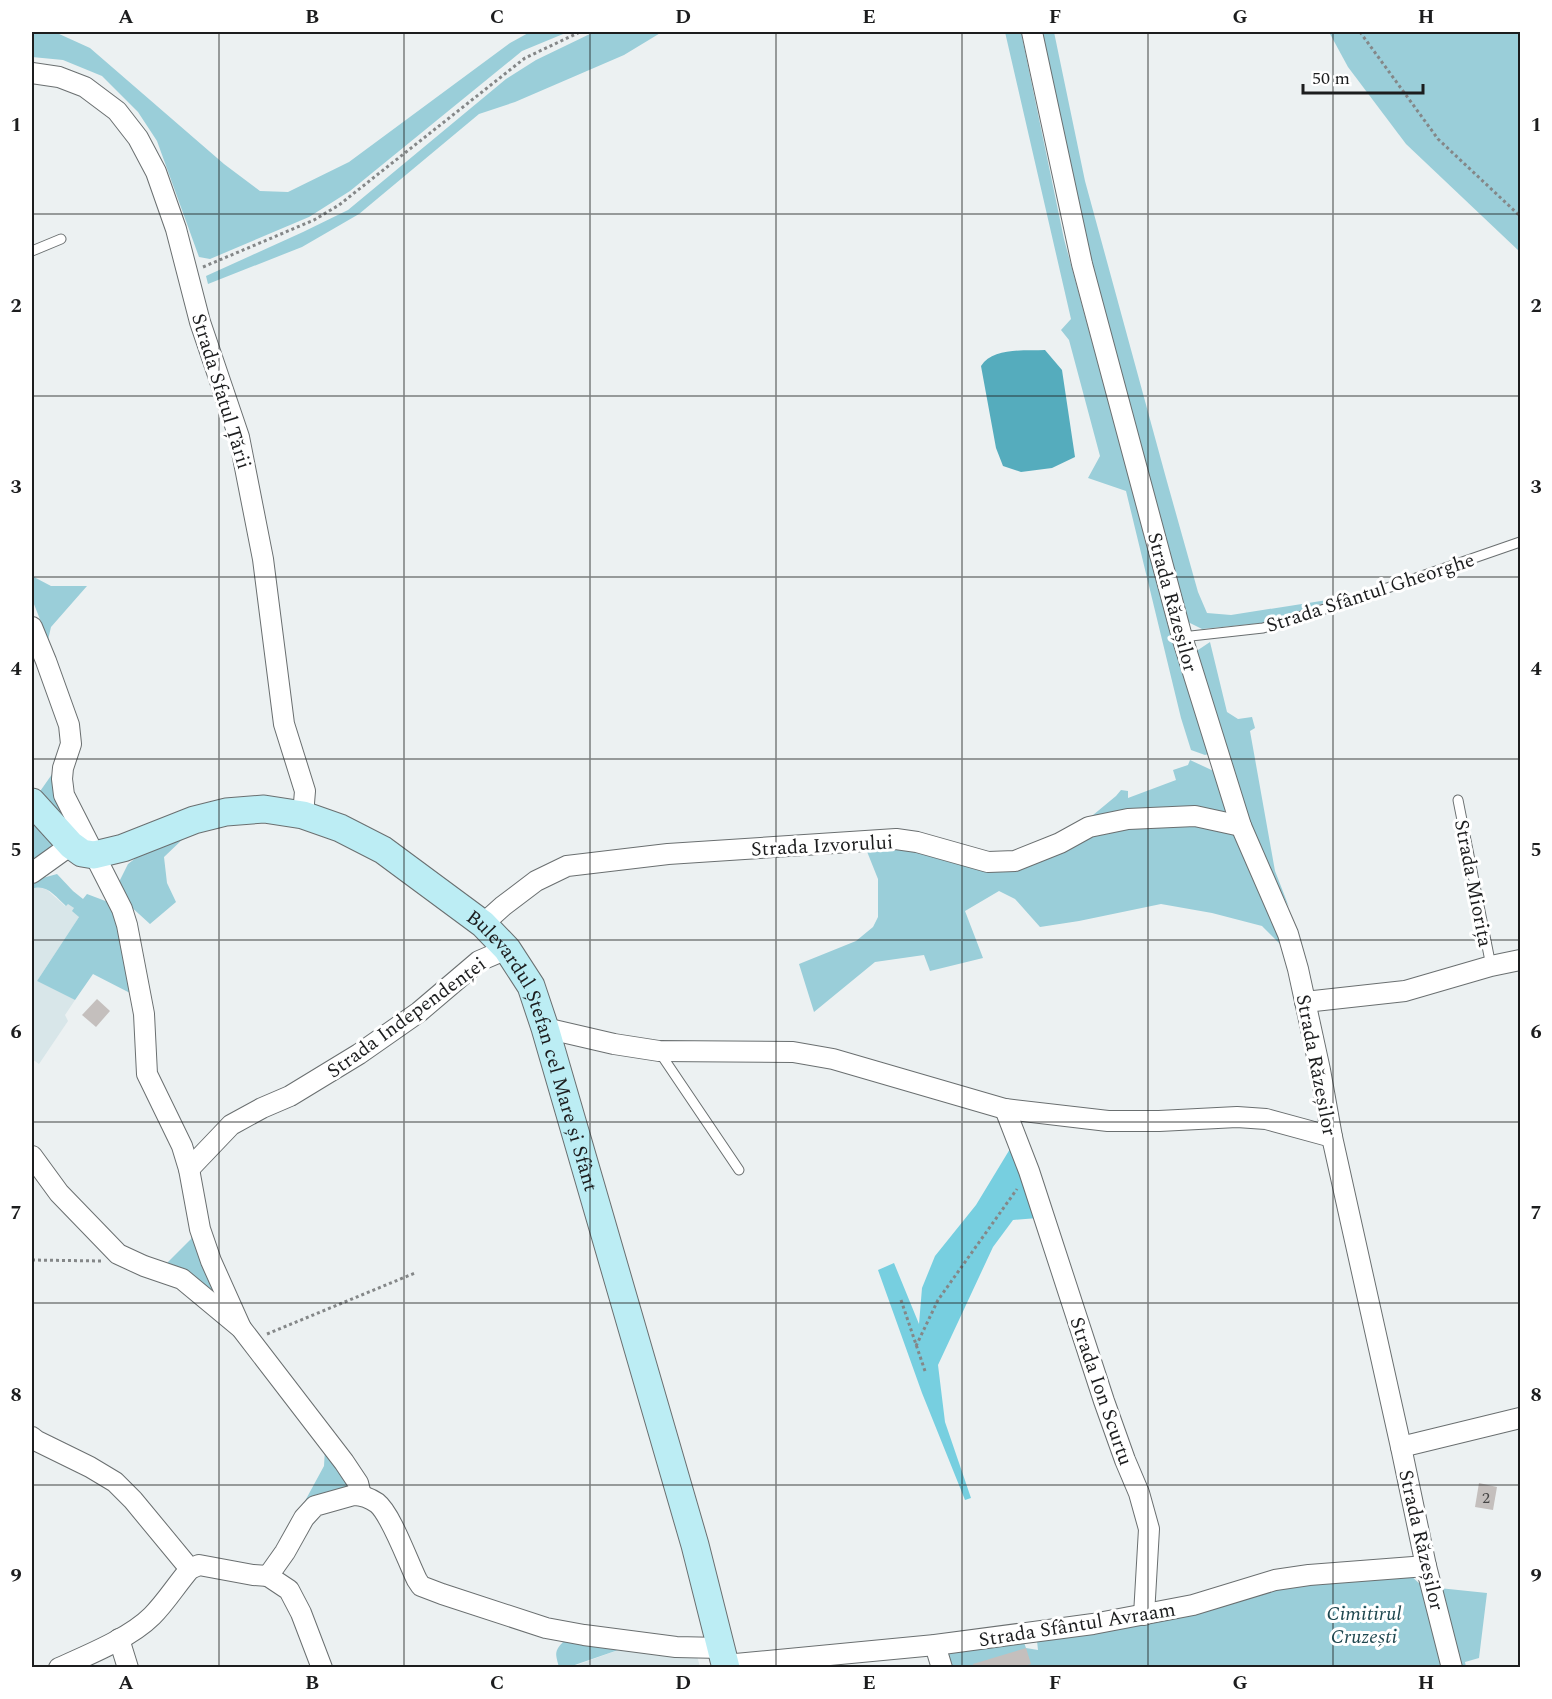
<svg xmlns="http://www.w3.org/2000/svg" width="1552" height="1699" font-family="Spectral,serif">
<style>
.built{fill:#d8e6e9}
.green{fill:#9aced9}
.forest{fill:#77cfe0}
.water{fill:#55acbd}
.building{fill:#c4bfbd}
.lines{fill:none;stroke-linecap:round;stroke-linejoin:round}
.lane-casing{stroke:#6a6f70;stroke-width:11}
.street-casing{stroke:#6a6f70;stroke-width:22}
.secondary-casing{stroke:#6a6f70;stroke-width:29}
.path{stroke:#848788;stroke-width:3;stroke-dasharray:3 3;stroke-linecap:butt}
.lane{stroke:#fff;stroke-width:9}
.street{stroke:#fff;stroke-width:20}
.secondary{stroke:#bcedf4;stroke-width:27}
.grid{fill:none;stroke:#1c1d1e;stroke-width:1.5;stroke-opacity:0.55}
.labels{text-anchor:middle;stroke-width:6;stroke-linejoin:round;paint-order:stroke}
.number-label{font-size:16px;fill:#464646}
.street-label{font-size:20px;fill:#1c1d1e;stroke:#fff}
.park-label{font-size:20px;font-style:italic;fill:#1f474f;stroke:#fff}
.neatline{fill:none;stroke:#1c1d1e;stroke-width:2}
.grid-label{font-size:20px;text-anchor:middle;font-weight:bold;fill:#1c1d1e}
</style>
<rect width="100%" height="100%" fill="#ecf1f2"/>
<g class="built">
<path d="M37 886 45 888 65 906 68 903 74 908 79 917 37 981 75 1000 65 1015 68 1021 39 1064 32 1059V889Z"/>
<path d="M621 1649 697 1656 700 1667 569 1668Z"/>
</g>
<g class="green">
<path d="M34 32 57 33 90 48 224 164 260 191 288 192 349 162 510 43 530 32H568L522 51 350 191 309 217 210 259 199 257 157 141 138 112 102 76 63 60 32 57V33Z"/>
<path d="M594 32H662L624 55 515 102 479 114 359 214 302 247 208 284 206 276 303 232 348 210 506 79 536 60Z"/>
<path d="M1005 32H1021L1064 239 1132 489 1179 654 1212 753 1205 755 1191 750 1181 718 1126 491 1088 478 1100 456 1069 340 1061 330 1071 319Z"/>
<path d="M1039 32H1054L1085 181 1166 478 1198 592 1207 613 1231 615 1340 598 1263 623 1202 629 1186 621 1092 267Z"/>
<path d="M1329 32H1520V252L1406 144 1348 67Z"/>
<path d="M32 576 51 586H87L51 627 48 640 32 599Z"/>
<path d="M1210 642 1227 712 1238 719 1252 717 1255 728 1250 731 1275 871 1289 907 1273 878 1250 828 1195 652Z"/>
<path d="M1190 760 1218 773 1233 818 1081 825 1116 796 1121 790 1128 791V798L1176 780 1173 770 1188 765Z"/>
<path d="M55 770 58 807 76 831 36 797Z"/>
<path d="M32 812 53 841 49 852 32 865Z"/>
<path d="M1195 821 1238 835 1284 948 1262 926 1212 913 1161 904 1079 921 1040 927 1015 899 999 891 965 911 983 958 930 971 924 955 875 962 814 1012 799 964 856 941 873 927 878 917V879L866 849 912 847 983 865 1088 834 1126 824Z"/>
<path d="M186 836 164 857 167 883 176 902 150 924 128 904 116 888 128 864 141 854Z"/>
<path d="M57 874 73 891 83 899 87 894 116 905 136 1014 130 993 93 974 75 1000 37 981 79 917 72 911 74 908 68 904 66 906C56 897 46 883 32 889V884L39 879Z"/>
<path d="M192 1223 229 1314 163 1267 191 1239Z"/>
<path d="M325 1449 351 1485 349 1492 312 1502 305 1501 324 1466Z"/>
<path d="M1410 1575 1421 1585 1434 1619 1444 1667 949 1668 946 1655 951 1650 1023 1640 1026 1648 1038 1650 1037 1641 1041 1635 1296 1581Z"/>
<path d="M1439 1588 1487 1593 1479 1658 1465 1662 1466 1667H1458Z"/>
<path d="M566 1639 621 1649 569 1667H559C555 1652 554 1651 566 1639Z"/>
</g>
<path class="forest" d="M1013 1144 1038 1218 1013 1220 993 1247 938 1365 945 1422 971 1498 965 1500 922 1393 878 1270 894 1263 919 1324 922 1288 935 1256 976 1205Z"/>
<path class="water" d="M1045 350 1062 370 1075 457 1052 468 1021 472 1003 466 996 448 981 366C993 347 1025 351 1045 350Z"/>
<g class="building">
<path d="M97 999 110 1011 96 1027 82 1015Z"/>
<path d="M1479 1483 1497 1487 1493 1510 1475 1507Z"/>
<path d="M1026 1648 1031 1664 1017 1668H974L973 1664Z"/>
</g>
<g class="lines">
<defs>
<g id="lane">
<path d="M32 251 61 239"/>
<path d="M1182 637 1263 628 1344 603 1520 542"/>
<path d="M1458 800 1491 966"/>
<path d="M660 1053 739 1170"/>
</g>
<g id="street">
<path d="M1032 32 1082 264 1182 637 1241 826 1288 934 1298 969 1320 1070 1332 1137 1401 1447 1426 1566 1452 1668"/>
<path d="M32 73 59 77 85 87 117 111 138 138 156 172 176 229 200 322 239 437 263 559 284 724 305 791 303 815"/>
<path d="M32 627 46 661 69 725 71 744 63 768 62 779 64 795 122 909 127 925 144 1014 147 1074 182 1146 189 1169 200 1229 211 1261 241 1328"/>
<path d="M32 873 71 845"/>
<path d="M483 924 503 906 536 881 567 866 668 854 896 839 917 842 988 862 1015 861 1060 843 1089 827 1128 819 1195 816 1241 826"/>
<path d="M1305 1002 1405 991 1491 966 1520 960"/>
<path d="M545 1028 614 1044 659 1051 793 1052 833 1059 1005 1109 1108 1121H1159L1237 1117 1266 1119 1332 1137"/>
<path d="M1005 1109 1029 1171 1104 1401 1125 1460 1139 1493 1149 1529 1144 1615"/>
<path d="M32 1156 59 1193 118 1254 144 1266 182 1279 241 1328 344 1462 358 1483 361 1495"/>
<path d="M189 1169 231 1125 262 1108 290 1096 359 1054 419 1012 479 961 507 949"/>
<path d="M32 1437 37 1441 90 1467 115 1482 133 1500 190 1569"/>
<path d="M1401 1447 1520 1418"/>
<path d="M268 1576 289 1590 301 1613 322 1668"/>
<path d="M119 1639 128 1668"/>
<path d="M935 1645 942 1668"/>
<path d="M725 1665 935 1645 1093 1624 1193 1605 1275 1580 1309 1575 1426 1566"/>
<path d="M59 1668C88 1655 130 1638 152 1616 166 1602 177 1584 190 1569L199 1565 253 1575 268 1576 285 1552 304 1518 315 1506 354 1495C362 1495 371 1499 377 1503 391 1514 408 1562 417 1580L421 1586 442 1594 546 1628 584 1635 676 1647 721 1648"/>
</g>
<g id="secondary">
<path id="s1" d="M32 802 71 845 82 853 94 855 123 848 194 820 226 812 264 809 303 815 340 828 383 850 483 924 507 949 531 986 545 1028 695 1545 726 1668"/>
</g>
</defs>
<use href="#lane" class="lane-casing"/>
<use href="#street" class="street-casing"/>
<use href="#secondary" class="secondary-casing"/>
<g class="path">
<path d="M1360 32 1438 139 1520 216"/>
<path d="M203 267 314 220 339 205 525 58 580 32"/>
<path d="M32 1260 102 1261"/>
<path d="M901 1300 926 1374"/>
<path d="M267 1334 415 1273"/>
<path d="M916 1346 938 1300 1017 1189"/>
</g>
<use href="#lane" class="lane"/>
<use href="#street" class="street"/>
<use href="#secondary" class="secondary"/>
</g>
<path class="grid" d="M219 32V1668M404 32V1668M590 32V1668M776 32V1668M962 32V1668M1148 32V1668M1333 32V1668M32 214H1520M32 396H1520M32 577H1520M32 759H1520M32 940H1520M32 1122H1520M32 1303H1520M32 1485H1520"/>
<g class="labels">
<g class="number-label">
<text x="1486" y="1503">2</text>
</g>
<g class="street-label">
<text transform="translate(222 391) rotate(73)" y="7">Strada Sfatul Țării</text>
<text transform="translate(1370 592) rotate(-18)" y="7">Strada Sfântul Gheorghe</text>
<text transform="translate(1173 602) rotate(75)" y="7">Strada Răzeșilor</text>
<text transform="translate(822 845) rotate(-3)" y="7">Strada Izvorului</text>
<text transform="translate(1474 883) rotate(79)" y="7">Strada Miorița</text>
<text transform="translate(406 1017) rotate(-36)" y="7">Strada Independenței</text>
<text dy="7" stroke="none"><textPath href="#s1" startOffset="650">Bulevardul Ștefan cel Mare și Sfânt</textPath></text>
<text transform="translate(1317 1065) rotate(79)" y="7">Strada Răzeșilor</text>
<text transform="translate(1102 1391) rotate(71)" y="7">Strada Ion Scurtu</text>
<text transform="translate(1422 1540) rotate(77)" y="7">Strada Răzeșilor</text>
<text transform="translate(1077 1624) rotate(-9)" y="7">Strada Sfântul Avraam</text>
</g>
<g class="park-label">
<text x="1364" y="1620">Cimitirul<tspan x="1364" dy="23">Cruzești</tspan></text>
</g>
</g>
<rect width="1552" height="1699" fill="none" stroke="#ffffff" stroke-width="66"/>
<path d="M1303 84v9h120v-9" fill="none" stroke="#1c1d1e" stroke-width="3"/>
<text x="1312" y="84" font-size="18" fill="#1c1d1e" stroke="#ffffff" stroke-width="4.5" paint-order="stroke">50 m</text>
<rect x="33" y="33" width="1486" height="1633" class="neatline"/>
<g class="grid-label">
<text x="126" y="23">A</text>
<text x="312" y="23">B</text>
<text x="497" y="23">C</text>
<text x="683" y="23">D</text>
<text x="869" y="23">E</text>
<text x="1055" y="23">F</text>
<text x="1240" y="23">G</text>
<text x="1426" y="23">H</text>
<text x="16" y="131">1</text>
<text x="1536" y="131">1</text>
<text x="16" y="312">2</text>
<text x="1536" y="312">2</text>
<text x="16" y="493">3</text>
<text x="1536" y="493">3</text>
<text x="16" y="675">4</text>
<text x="1536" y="675">4</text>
<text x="16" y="856">5</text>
<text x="1536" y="856">5</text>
<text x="16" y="1038">6</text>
<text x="1536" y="1038">6</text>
<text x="16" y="1219">7</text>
<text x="1536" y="1219">7</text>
<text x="16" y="1401">8</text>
<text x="1536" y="1401">8</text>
<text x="16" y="1582">9</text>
<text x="1536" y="1582">9</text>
<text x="126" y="1689">A</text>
<text x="312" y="1689">B</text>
<text x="497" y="1689">C</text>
<text x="683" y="1689">D</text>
<text x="869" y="1689">E</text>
<text x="1055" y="1689">F</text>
<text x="1240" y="1689">G</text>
<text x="1426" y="1689">H</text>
</g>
</svg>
